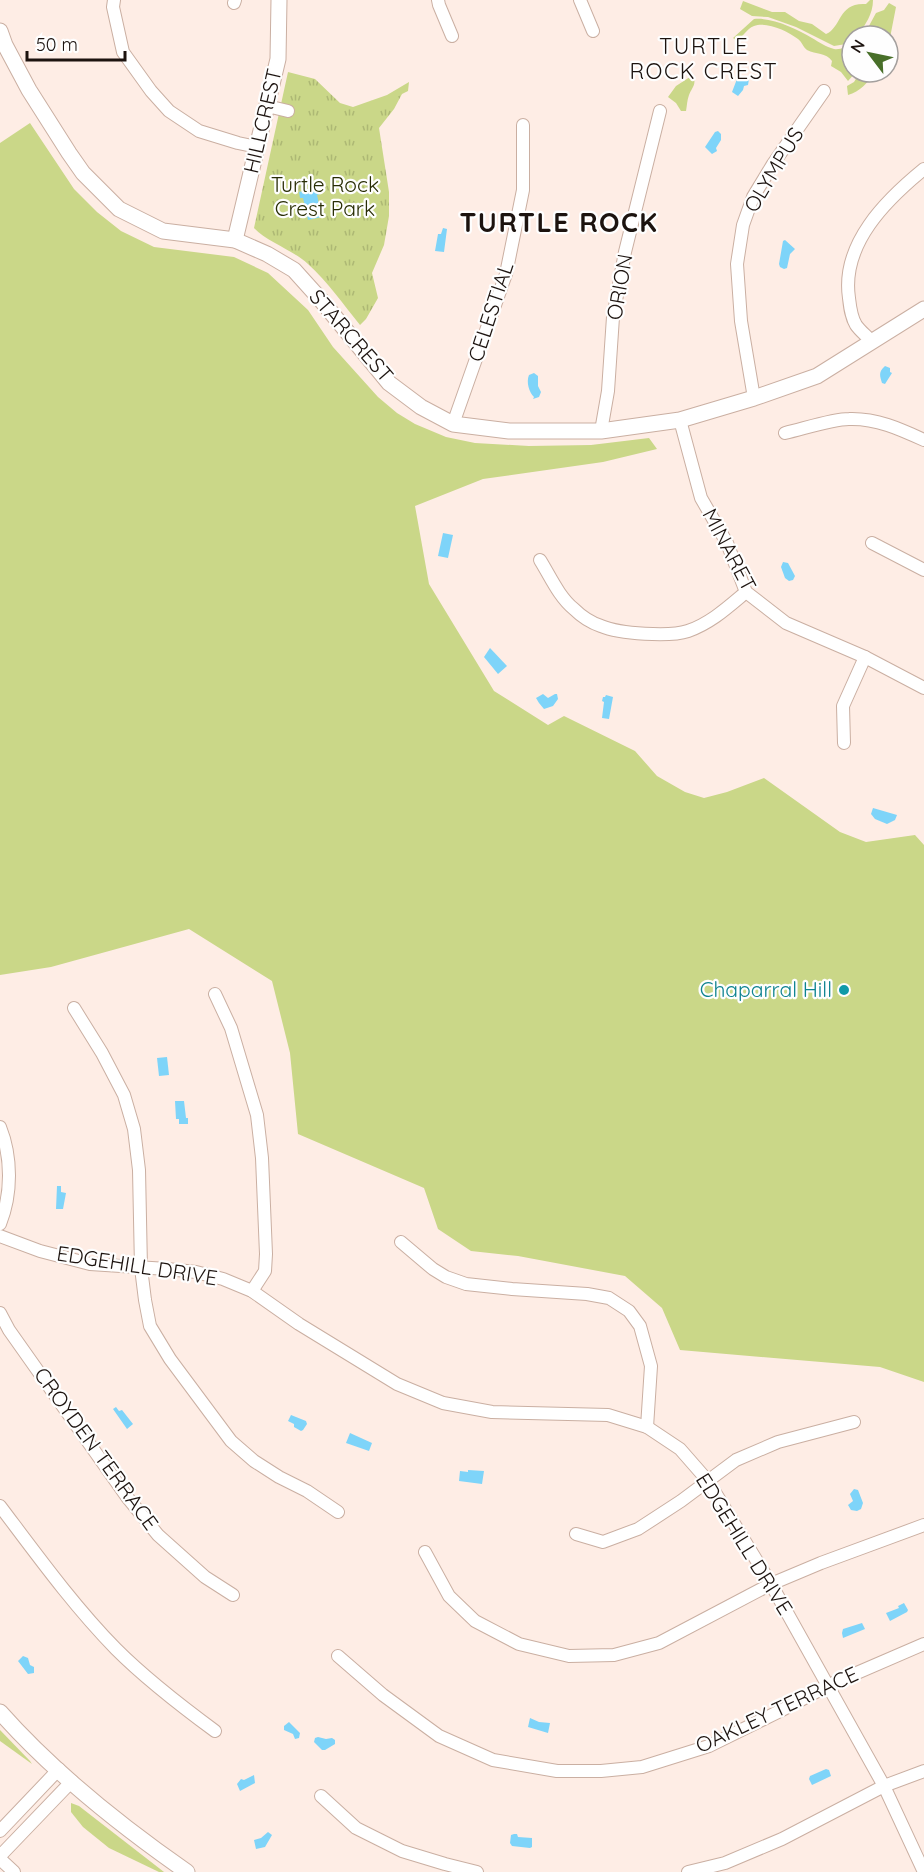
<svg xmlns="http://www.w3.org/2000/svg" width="924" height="1872" font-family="Quicksand,sans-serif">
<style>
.green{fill:#cad788}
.park{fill:url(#park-tufts)}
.water{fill:#7ed4f9}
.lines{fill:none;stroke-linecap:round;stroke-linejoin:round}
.minor-casing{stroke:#caafa2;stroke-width:14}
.tertiary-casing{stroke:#caafa2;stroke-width:17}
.minor{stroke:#fff;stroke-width:12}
.tertiary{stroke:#fff;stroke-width:15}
.culture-dot{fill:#0f9aa8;stroke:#fefefe;stroke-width:2}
.labels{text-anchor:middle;stroke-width:4.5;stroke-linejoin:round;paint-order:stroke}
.street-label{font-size:21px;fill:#1c130f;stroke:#fefefe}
.park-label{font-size:21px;fill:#282d04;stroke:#fefefe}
.culture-label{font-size:21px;fill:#0d838f;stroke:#fefefe;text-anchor:end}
.neighbourhood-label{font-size:22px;letter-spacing:1.5px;fill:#1c130f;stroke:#fefefe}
.district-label{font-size:27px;font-weight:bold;letter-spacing:1.5px;fill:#1c130f;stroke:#fefefe}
</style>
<defs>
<pattern id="park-tufts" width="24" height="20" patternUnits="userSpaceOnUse" patternTransform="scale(1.5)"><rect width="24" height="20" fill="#cad788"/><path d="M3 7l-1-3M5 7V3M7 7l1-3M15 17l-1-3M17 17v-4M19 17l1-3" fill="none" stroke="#adb874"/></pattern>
</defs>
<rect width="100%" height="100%" fill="#feede5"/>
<g class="green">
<path d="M870 0H873C873 15 865 24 858 36H852V41L846 44 834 46 796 27 768 17 752 16 740 9 743 1 772 12H785L799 21 812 24 826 34C842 27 838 2 866 4Z"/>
<path d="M889 3 896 7 888 48V36L864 35 876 13 884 10Z"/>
<path d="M754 19C772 17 797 29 812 38 819 42 826 47 834 49 840 50 847 47 852 44V72H856L848 81 841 72 831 66 832 61C826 52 816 55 807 50 803 47 802 42 798 39 788 31 766 21 754 26 746 29 744 37 736 40L733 38Z"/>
<path d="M860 72H875C868 82 860 92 848 95L847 86 854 82Z"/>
<path d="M693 75C697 85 692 87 689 95 687 100 687 106 686 111H681L676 103 668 97 676 86Z"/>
<path d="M30 123 74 189 97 212 121 231 154 247 234 257 268 273 308 310 333 347 378 397 397 413 415 424 446 437 475 443 529 446 591 445 649 438 657 449 603 462 483 479 415 506 429 584 494 691 548 725 564 716 635 751 657 776 685 792 704 798 727 792 764 778 840 832 866 842 915 835 924 845V1382L880 1367 680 1350 662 1308 625 1276 518 1256 471 1251 438 1229 424 1188 298 1134 290 1053 272 981 189 929 51 967 0 975V143Z"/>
<path d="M0 1730 30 1761 32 1764 0 1741Z"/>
<path d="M71 1803 79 1806 164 1872H159L109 1848 83 1827 71 1812Z"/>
</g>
<path class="park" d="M288 72 315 79 340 103 353 107 387 95 409 82 408 91 402 94 394 109 379 128 389 192V216L384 245 372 273 378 298 366 319 360 325C343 304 328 282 308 264 293 250 267 242 254 228Z"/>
<g class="water">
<path d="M745 77 749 79 748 85 744 86 743 90 738 96 732 92 737 79 741 80Z"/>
<path d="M718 131 721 134V140L716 148 717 151 712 154 705 147 715 132Z"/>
<path d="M319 187 320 194 317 195 322 217 308 220 303 198H300L299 192Z"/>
<path d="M443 228 447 229 444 252 435 251 438 234H441Z"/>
<path d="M785 240 795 249 790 254 787 268 784 269 780 267 779 264 783 241Z"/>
<path d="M885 366 890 368V372L892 373 885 384 882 383C880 376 878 372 885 366Z"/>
<path d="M534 373 538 376V386L541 392 539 397 533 399 534 397C529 392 526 382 529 375Z"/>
<path d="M443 533 453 535 448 558 438 556Z"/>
<path d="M783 562 788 563 795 576 793 580 789 581 785 578 781 567Z"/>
<path d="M490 648 507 666 498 674 484 657Z"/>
<path d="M543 694 548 698 555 694H557L558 699 553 706 544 709 539 703 536 698Z"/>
<path d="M606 695 613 697 609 719 602 718 604 702 602 701 603 697H605Z"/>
<path d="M873 808 897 815 895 820 887 824 875 819 871 814Z"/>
<path d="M167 1057 169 1075 159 1076 157 1058Z"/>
<path d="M175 1101H184L186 1118H188V1124H179V1119H176Z"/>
<path d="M57 1186H61V1192L66 1193 63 1209H56Z"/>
<path d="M116 1407 119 1411 122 1410 133 1424 127 1429 113 1409Z"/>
<path d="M291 1415 306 1421 307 1424 303 1430 301 1431 294 1427V1424L288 1421Z"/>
<path d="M350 1433 372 1443 369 1451 346 1443Z"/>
<path d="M468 1470 484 1471 482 1484 459 1481 460 1471 468 1472Z"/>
<path d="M854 1489 858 1490 863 1503 861 1509 857 1511 851 1510 848 1505 853 1501 850 1494Z"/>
<path d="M904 1603 908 1610 907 1612 890 1621 886 1613 899 1608 898 1606Z"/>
<path d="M862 1623 865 1629 843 1638 842 1633 843 1629Z"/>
<path d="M23 1656 28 1658 30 1665 34 1667V1673L28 1674 18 1661Z"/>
<path d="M530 1718 539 1722 550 1723 548 1733 528 1727Z"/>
<path d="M289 1722 300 1733 299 1738 295 1739 293 1734 284 1730V1726Z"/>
<path d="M318 1737 326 1739 332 1738 335 1740V1744L325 1750H322L314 1742 315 1738Z"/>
<path d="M826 1769 829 1770 831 1776 812 1785 809 1779 810 1776Z"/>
<path d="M254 1775 255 1783 240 1791 237 1784 241 1779 244 1780Z"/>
<path d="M268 1832 272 1835 265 1847 256 1849 254 1840 261 1838Z"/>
<path d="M514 1834H517L518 1837 532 1838V1847L530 1848 512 1846 510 1843 511 1835Z"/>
</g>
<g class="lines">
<defs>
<g id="minor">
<path d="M114 0 113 7 123 52 151 91 169 111 199 131 238 143 257 147"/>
<path d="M438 0 439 5 452 36"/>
<path d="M580 0 593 31"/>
<path d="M234 3 235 0"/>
<path d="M267 106 288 111"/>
<path d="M872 342C867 336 860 331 856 325 851 317 850 307 849 298 841 244 886 200 924 169"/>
<path d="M754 398 741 321 737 264 743 225 753 197 773 164 824 91"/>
<path d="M680 420 701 498 727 543 746 592 786 623 865 657 924 688"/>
<path d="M453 424 506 274 523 190V125"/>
<path d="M601 431 608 391 613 317 625 252 660 111"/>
<path d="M785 433C803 429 832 419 849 419 876 418 900 429 924 440"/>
<path d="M872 543 924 570"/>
<path d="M540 560C550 576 559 597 574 609 581 616 592 623 601 626 620 634 670 637 688 631 711 623 728 607 746 592"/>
<path d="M844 743 843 706 865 657"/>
<path d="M215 994 231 1028 257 1115 262 1158 266 1254 265 1271 252 1291"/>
<path d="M74 1008 102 1053 124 1095 134 1129 139 1170 141 1268 145 1300 150 1326 170 1359 231 1441 254 1461 279 1477 307 1491 338 1512"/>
<path d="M0 1127C12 1157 12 1194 0 1224"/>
<path d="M0 1236 40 1251 90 1264 167 1269 196 1272 223 1279 252 1291 299 1324 397 1384 443 1403 492 1412 608 1415 647 1427 680 1449 708 1481 771 1584 884 1786 924 1872"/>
<path d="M401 1242 433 1269 446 1277 466 1284 512 1289 587 1294 609 1298 629 1311 640 1326 651 1366 647 1427"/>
<path d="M0 1313 9 1330 127 1497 158 1535 205 1577 233 1595"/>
<path d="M0 1506C37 1555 73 1605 116 1649 146 1679 181 1706 215 1731"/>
<path d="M576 1534 603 1542 638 1529 681 1501 736 1460 778 1442 854 1422"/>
<path d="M425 1552 449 1596 475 1621 519 1644 569 1656 614 1655 659 1643 771 1584 821 1563 924 1525"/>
<path d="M338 1656 383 1695 439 1736 493 1760 557 1771H601L642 1767 709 1746 782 1710 829 1685 924 1644"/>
<path d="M321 1796 356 1828 402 1851 445 1864 477 1872"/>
<path d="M0 1831 59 1769"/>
<path d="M0 1856 72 1781"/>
<path d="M0 1859 14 1872"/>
<path d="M688 1872 725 1863 782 1839 884 1786 924 1771"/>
</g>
<g id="tertiary">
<path d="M0 31 5 45 29 90 69 153 83 173 119 209 163 231 235 240 267 254 294 270 321 300 389 383 421 407 453 424 509 431H601L680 420 754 398 817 376 924 309"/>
<path d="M235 240 278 59 279 0"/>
<path d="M0 1712C54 1773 121 1826 187 1872"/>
</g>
</defs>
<use href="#minor" class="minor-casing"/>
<use href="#tertiary" class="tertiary-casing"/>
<use href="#minor" class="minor"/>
<use href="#tertiary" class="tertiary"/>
</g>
<circle class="culture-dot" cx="844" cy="990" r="6"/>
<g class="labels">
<g class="street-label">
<text transform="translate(263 121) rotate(-77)" y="7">HILLCREST</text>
<text transform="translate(774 170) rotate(-59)" y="7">OLYMPUS</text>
<text transform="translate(620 287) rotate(-80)" y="7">ORION</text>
<text transform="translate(491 312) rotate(-72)" y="7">CELESTIAL</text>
<text transform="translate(351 336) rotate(49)" y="7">STARCREST</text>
<text transform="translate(729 550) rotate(62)" y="7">MINARET</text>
<text transform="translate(137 1266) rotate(9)" y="7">EDGEHILL DRIVE</text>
<text transform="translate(96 1449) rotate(54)" y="7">CROYDEN TERRACE</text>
<text transform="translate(744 1544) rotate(58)" y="7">EDGEHILL DRIVE</text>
<text transform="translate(777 1710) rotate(-25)" y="7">OAKLEY TERRACE</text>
</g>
<g class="park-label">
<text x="325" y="192">Turtle Rock<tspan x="325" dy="24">Crest Park</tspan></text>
</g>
<g class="culture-label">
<text x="832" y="997">Chaparral Hill</text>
</g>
<g class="neighbourhood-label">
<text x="704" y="54">TURTLE<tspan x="704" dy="25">ROCK CREST</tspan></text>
</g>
<g class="district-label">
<text x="559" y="232">TURTLE ROCK</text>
</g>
</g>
<g transform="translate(870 54) rotate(302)"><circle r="28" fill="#fefefe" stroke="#a4a09e" stroke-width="1.5"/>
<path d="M0-4.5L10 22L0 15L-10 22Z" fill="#486f29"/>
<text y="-9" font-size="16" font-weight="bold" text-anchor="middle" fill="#1c130f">N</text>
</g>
<path d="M27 51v9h98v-9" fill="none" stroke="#1c130f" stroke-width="3"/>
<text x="36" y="51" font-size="18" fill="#1c130f" stroke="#fefefe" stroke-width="4.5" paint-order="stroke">50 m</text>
</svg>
